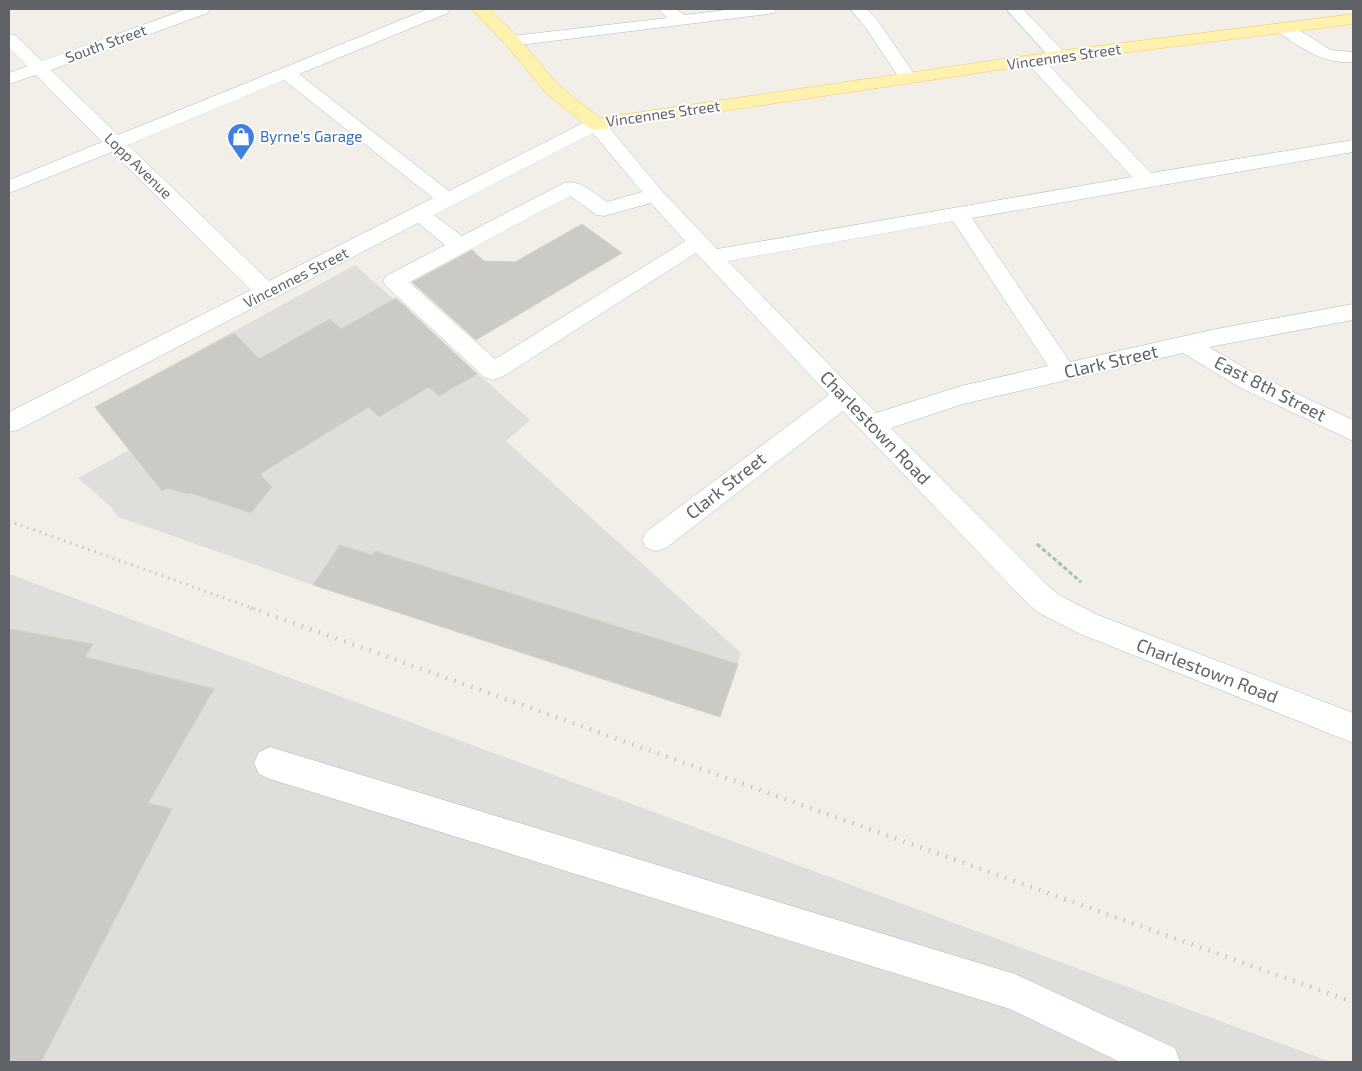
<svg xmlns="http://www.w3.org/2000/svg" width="1362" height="1071" font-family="'Exo 2',sans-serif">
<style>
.industrial{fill:#e0deda}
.building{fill:#cccac5;stroke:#d6d1c6}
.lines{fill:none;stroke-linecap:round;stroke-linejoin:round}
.minor-casing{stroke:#b5b8bc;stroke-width:1}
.major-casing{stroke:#f2c960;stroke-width:1}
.path{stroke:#9cc7a9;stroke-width:3;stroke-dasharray:4.5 2.5;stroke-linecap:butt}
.minor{fill:#fff;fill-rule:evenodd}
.major{fill:#fff2af;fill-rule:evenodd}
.rail-far1{stroke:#b6b7b8;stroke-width:3;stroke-dasharray:1 5.5;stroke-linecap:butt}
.rail{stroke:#b6b7b8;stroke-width:4.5;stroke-dasharray:1 8;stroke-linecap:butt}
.labels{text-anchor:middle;stroke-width:4;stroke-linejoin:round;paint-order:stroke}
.far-street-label{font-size:15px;fill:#5f6368;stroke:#fff}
.far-shop-label{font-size:15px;fill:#366cbe;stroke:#fff;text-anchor:start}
.street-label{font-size:18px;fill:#5f6368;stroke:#fff}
</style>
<rect width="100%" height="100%" fill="#f1efe8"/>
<g class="industrial">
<path d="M355 265 530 420 506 441 741 653 720 717 313 585 118 517 110 506 78 478 129 450 95 407Z"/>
<path d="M9 574 1331 1062H9Z"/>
</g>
<g class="building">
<path d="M582 224 622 253 476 340 412 282 472 250 484 261 515 262Z"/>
<path d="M396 298 477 374 439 396 429 387 379 417 369 407 260 474 272 487 251 513 190 493 188 494 167 488 162 491 95 407 234 333 259 359 330 319 341 329Z"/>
<path d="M340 545 372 555 375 551 738 664 720 717 313 585Z"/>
<path d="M9 629 93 644 85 657 214 689 148 803 172 809 41 1062H9Z"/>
</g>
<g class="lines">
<defs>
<g id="minor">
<path d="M187 9H210L208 13 51 70 118 135 428 9H450L448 13 299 74 449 191 589 120 596 118 603 120 662 191 717 249 1132 177 1028 64 1025 60 1028 56 1034 55 1040 56 1151 173 1353 140V152L972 218 1070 362 1211 330 1353 304V320L1209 347 1257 375 1353 420V441L1239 387 1183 353 963 404 891 428 1045 583 1059 595 1098 615 1353 713V743L1078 633 1039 613 1025 601 843 411 666 548 656 551 646 548 642 540 646 532 829 395 696 253 502 377 493 380 484 377 386 286 383 281 386 276 445 245 418 223 278 296 276 298 268 300 18 430 9 432V412L251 290 112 152 9 193V180L102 142 36 75 9 84V73L27 66 9 48V34L15 35 42 61ZM284 80 433 198 269 281 128 145ZM593 133 642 192 607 202C594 194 580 179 564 183L462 236 434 215ZM570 196 597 215 604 216 651 203 685 241 495 359 409 282ZM953 221 1048 366 961 386 876 413 728 261Z"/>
<path d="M659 9H676L684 15 733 9H776L774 13 768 14 512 46 506 45 503 41 506 37 512 36 667 18Z"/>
<path d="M850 9H867L878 21 917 78 914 82 908 83 902 82 866 28Z"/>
<path d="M1006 9H1023L1064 52 1067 56 1064 60 1058 61 1052 60Z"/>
<path d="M1285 24 1291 25 1331 50 1353 52V62C1323 64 1303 49 1279 33L1277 29 1279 25Z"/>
<path d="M270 747 1015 974 1175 1048 1180 1062H1120L1010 1009 270 779 259 774 254 763 259 752Z"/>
</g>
<path id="major" d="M472 9H489L518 37 557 84 600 118 1058 51 1353 14V24L1058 61 596 130 589 128 545 92 506 45Z"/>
</defs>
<use href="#minor" class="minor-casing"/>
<use href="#major" class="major-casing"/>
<path class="path" d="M1037 544 1081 582"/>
<use href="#minor" class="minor"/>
<use href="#major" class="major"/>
<path class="rail-far1" d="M9 521 255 609"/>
<path class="rail" d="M251 608 1353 1002"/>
</g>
<defs>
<symbol id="shop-pin" viewBox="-11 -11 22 30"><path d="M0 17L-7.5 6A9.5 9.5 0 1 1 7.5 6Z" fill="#3f7fe0" stroke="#fff"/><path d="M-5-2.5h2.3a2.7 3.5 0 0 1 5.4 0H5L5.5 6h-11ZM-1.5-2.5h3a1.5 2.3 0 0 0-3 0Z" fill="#fff"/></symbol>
</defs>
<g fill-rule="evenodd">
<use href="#shop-pin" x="225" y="121" width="32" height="43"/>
</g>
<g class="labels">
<g class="far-street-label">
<text transform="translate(106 44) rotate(-20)" y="5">South Street</text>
<text transform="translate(1064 57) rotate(-8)" y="5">Vincennes Street</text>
<text transform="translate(663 114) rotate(-8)" y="5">Vincennes Street</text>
<text transform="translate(138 166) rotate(44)" y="5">Lopp Avenue</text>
<text transform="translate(296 278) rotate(-27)" y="5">Vincennes Street</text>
</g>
<g class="far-shop-label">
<text x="260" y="142">Byrne's Garage</text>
</g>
<g class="street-label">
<text transform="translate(1111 362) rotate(-13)" y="6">Clark Street</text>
<text transform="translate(1270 389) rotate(27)" y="6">East 8th Street</text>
<text transform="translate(875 428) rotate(46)" y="6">Charlestown Road</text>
<text transform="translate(726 486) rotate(-38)" y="6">Clark Street</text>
<text transform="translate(1207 671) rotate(21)" y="6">Charlestown Road</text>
</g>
</g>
<rect width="1362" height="1071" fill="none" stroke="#5f6368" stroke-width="20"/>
</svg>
